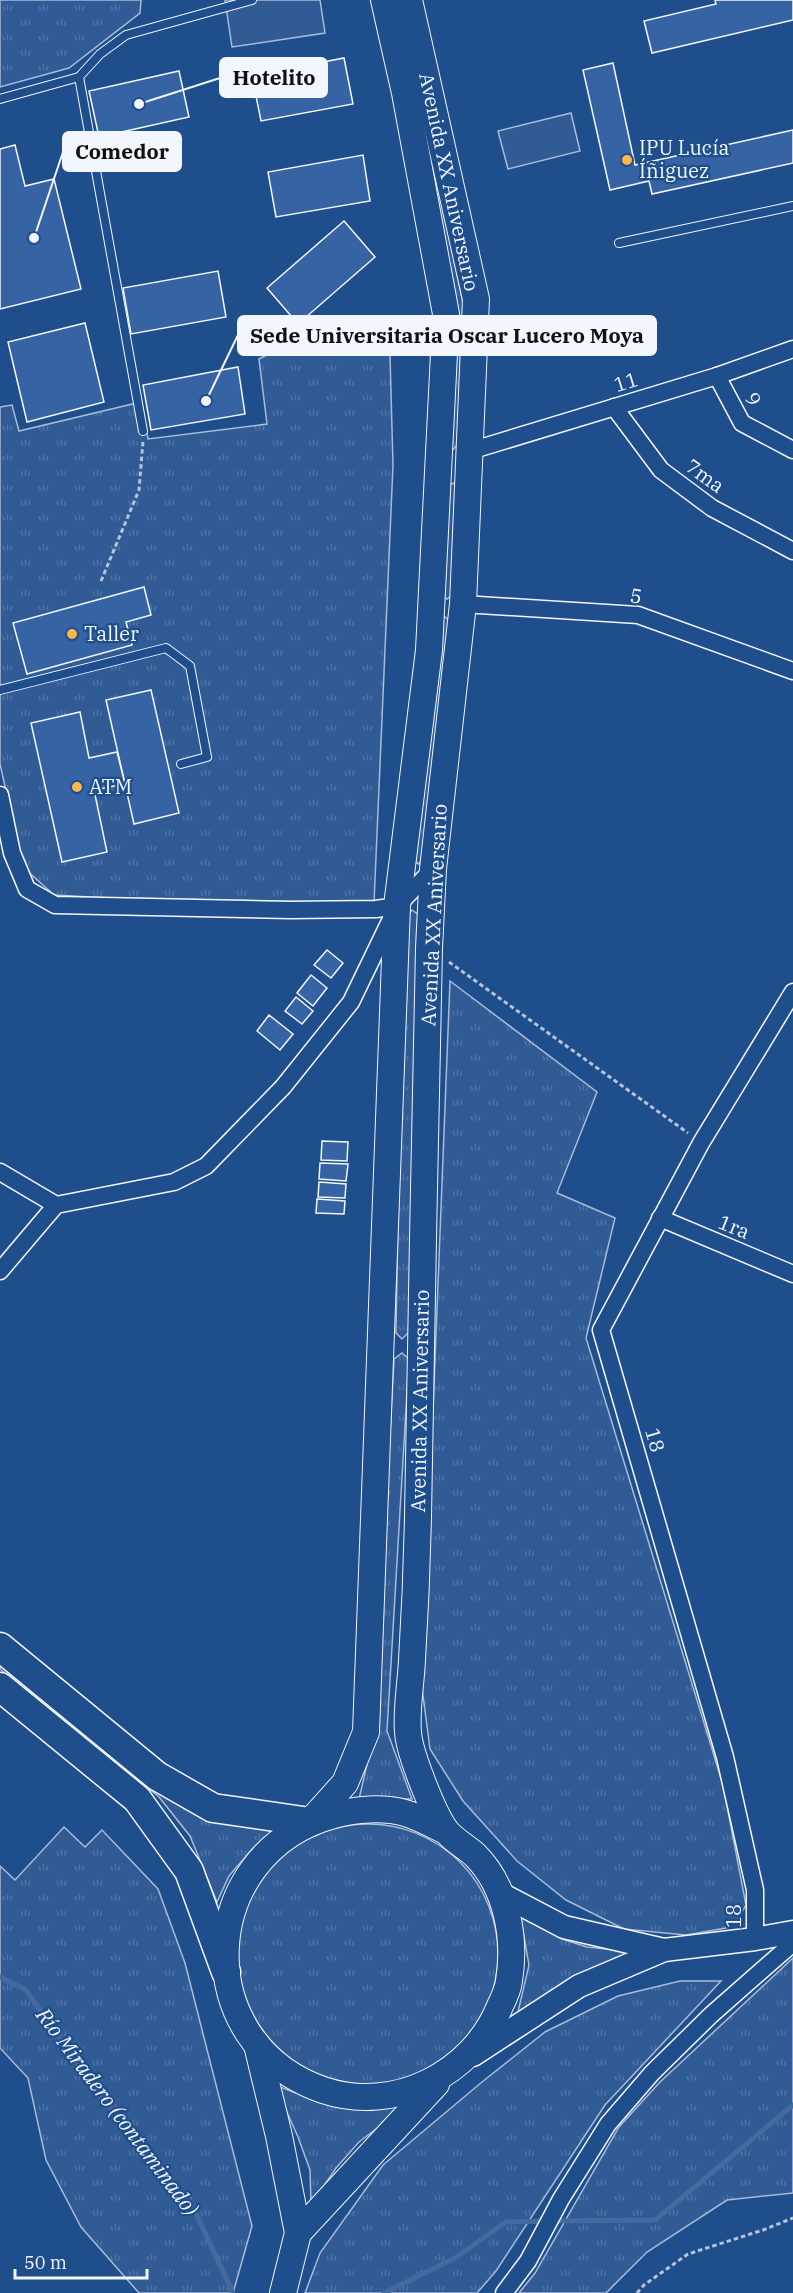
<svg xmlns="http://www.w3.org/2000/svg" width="793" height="2293" font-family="'IBM Plex Serif',serif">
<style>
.grass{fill:url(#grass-tufts);stroke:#a8bbd7;stroke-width:1.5}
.pitch{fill:#305b95;stroke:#a8bbd7;stroke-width:1.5}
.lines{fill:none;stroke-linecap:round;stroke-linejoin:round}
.stream{stroke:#446ba0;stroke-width:5}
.building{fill:#3563a3;stroke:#f2f6ff;stroke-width:1.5}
.lane-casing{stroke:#f2f6ff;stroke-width:10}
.street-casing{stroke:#f2f6ff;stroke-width:19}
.secondary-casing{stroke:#f2f6ff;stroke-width:25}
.primary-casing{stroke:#f2f6ff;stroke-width:28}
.highway-casing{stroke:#f2f6ff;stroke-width:31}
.path{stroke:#b3c4dc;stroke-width:3;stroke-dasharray:4.5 3;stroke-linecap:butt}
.lane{stroke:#1f4e8c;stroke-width:8}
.street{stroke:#1f4e8c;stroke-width:16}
.secondary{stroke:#1f4e8c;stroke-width:22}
.primary{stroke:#1f4e8c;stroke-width:26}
.highway{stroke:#1f4e8c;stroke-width:28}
.poi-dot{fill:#ffb74d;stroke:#1f4e8c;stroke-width:2}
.labels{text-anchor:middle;stroke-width:4.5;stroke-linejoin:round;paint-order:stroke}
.poi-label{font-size:20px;fill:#f2f6ff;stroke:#1f4e8c;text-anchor:start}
.street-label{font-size:20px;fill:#f2f6ff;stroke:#1f4e8c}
.water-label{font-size:21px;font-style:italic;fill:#f2f6ff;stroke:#1f4e8c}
.leader{fill:none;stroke:#f2f6ff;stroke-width:2}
.callout-dot{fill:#f2f6ff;stroke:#1f4e8c;stroke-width:2}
.callout{fill:#f2f6ff;stroke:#f2f6ff;stroke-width:2}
.callout-label{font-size:21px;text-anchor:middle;font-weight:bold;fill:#111}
</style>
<defs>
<pattern id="grass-tufts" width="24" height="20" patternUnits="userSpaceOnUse" patternTransform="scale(1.5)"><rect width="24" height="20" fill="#305b95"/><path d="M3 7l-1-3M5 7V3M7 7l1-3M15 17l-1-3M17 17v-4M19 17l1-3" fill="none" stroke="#4e73a5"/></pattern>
</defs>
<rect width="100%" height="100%" fill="#1f4e8c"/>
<g class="grass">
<path d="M0 0H141L140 13 69 68 0 87Z"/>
<path d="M401 0 463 303 458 444 450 453 453 310Z"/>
<path d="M389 319 393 465 374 903 110 898 54 895 23 867 0 764V407L12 405 19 431 141 402 148 439 267 424 259 359 304 336Z"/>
<path d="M454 483 459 494 455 593 447 599 439 594 445 487Z"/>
<path d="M444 616 453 624 426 854 419 864 412 861 437 625Z"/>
<path d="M412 910 419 915 410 1331 402 1339 396 1333 403 921Z"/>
<path d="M450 981 597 1092 557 1193 615 1218 586 1338 723 1785 746 1905 738 1919 726 1928 686 1935 624 1929 566 1900 517 1861 463 1801 430 1749 422 1688Z"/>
<path d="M402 1353 409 1359 387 1731 412 1799H359L374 1734 394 1359Z"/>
<path d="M0 1659 167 1794 277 1827 253 1848 229 1876 217 1902 190 1836 159 1797 0 1669Z"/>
<circle cx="368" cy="1954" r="130"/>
<path d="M64 1827 85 1847 102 1830 158 1889 185 1963 252 2226 233 2293H139L81 2227 46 2160 28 2078 0 2048V1866L15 1880Z"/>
<path d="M520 1914 562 1939 587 1947 634 1952 517 2016 529 1965Z"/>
<path d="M793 1958V2193L727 2200 647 2252 606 2293H519L535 2273 619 2127 660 2082Z"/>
<path d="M680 1981H721L605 2105 496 2271 477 2293H305L320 2253 383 2165 482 2082 545 2032 618 1996Z"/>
<path d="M275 2085 325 2104 359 2107H405L359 2142 336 2168 311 2205 310 2170 298 2137Z"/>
</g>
<g class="pitch">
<path d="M225 0H320L325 33 232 47Z"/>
<path d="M571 113 580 151 508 169 498 131Z"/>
</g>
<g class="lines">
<g class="stream">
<path d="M0 1977 26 1990 92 2086 193 2207 233 2293"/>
<path d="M554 2221 655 2220 793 2105"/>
<path d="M384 2293 455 2258 506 2222 545 2221"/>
</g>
</g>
<g class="building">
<path d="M715 0H793V20L652 53 644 21 716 4Z"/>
<path d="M344 58 353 104 261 121 252 76Z"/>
<path d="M613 63 635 165 793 130V163L652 194 649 181 610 190 583 70Z"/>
<path d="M179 71 189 117 99 137 89 91Z"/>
<path d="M15 145 25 186 54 179 81 289 0 309V149Z"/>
<path d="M363 155 370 201 276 217 268 172Z"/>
<path d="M344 221 375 257 298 324 267 288Z"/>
<path d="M218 271 226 317 131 334 123 288Z"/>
<path d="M85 323 104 402 27 422 8 342Z"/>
<path d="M238 367 245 414 151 430 143 385Z"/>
<path d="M144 587 151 615 126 622 132 645 27 674 13 623Z"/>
<path d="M151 690 179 813 134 824 106 700Z"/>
<path d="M80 712 89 758 117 752 125 784 94 790 107 852 62 862 31 723Z"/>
<path d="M327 950 343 963 331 978 314 965Z"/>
<path d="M311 975 327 988 313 1006 297 993Z"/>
<path d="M296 997 313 1011 302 1024 285 1011Z"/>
<path d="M269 1015 293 1034 280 1050 257 1031Z"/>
<path d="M322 1141 348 1142 347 1161 321 1160Z"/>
<path d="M320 1163 348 1164 346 1181 319 1179Z"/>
<path d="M319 1182 346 1184 345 1198 318 1197Z"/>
<path d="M317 1199 345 1201 344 1214 316 1213Z"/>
</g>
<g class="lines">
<defs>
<g id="lane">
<path d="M0 99 79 77"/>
<path d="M619 243 793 206"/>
<path d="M143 431 79 77 100 54 126 35 252 0"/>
<path d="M0 690 166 648 190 666 207 757 181 764"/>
</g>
<g id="street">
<path d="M717 376 742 423 793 450"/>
<path d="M614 407 661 470 712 508 793 551"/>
<path d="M470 451 717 376 793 349"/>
<path d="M463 604 638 615 793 671"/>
<path d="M0 795 12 853 27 889 55 905 290 910 376 909 397 906 433 869"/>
<path d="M0 1172 56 1205"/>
<path d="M660 1218 793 1274"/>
<path d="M0 1271 56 1205 174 1182 206 1166 283 1087 351 1002 393 915"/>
<path d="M755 1939V1890L725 1757 601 1330 701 1143 793 992"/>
<path d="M504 2293 528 2261 561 2199 608 2124 652 2073 711 2015 793 1943"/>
</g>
<g id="secondary">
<path d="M501 1894 564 1927 664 1950"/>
<path d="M473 2055 579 1986 664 1950 755 1939 793 1932"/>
</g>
<g id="primary">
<path d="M409 0 476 299 463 604 433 869 429 948C425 1137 421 1327 418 1516 417 1564 415 1612 412 1660 411 1683 406 1709 408 1732 409 1752 434 1816 447 1832 455 1841 466 1847 475 1855 507 1887 516 1938 509 1981 508 1990 504 1998 500 2006 473 2074 394 2114 323 2090 187 2043 196 1852 334 1815 356 1809 383 1807 405 1813 419 1817 433 1825 446 1831"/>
<path d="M310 1822 345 1783 366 1732 397 906 429 650 446 314 405 93 384 0"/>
<path d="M257 2045 279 2136 298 2233 283 2293"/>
<path d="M298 2233 436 2084"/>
</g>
<g id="highway">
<path d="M0 1647 157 1776 213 1808 310 1822"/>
<path d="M0 1687 137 1799 189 1871 226 1972"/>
</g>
</defs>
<use href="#lane" class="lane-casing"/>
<use href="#street" class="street-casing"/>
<use href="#secondary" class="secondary-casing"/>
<use href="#primary" class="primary-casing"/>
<use href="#highway" class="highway-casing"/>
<g class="path">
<path d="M101 581 139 490 143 441"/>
<path d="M449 962 688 1133"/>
<path d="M637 2293 644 2285 688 2254 763 2230 793 2218"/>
</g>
<use href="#lane" class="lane"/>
<use href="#street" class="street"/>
<use href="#secondary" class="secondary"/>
<use href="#primary" class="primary"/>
<use href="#highway" class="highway"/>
</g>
<g class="poi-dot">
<circle cx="627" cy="160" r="6"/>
<circle cx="72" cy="634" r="6"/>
<circle cx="77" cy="787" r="6"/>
</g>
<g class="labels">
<g class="poi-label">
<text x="639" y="155">IPU Lucía<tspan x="639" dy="23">Íñiguez</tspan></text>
<text x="84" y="641">Taller</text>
<text x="89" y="794">ATM</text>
</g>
<g class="street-label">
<text transform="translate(449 182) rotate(78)" y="7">Avenida XX Aniversario</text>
<text transform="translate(626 382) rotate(-17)" y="7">11</text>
<text transform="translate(753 399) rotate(61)" y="7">9</text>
<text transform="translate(705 476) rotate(36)" y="7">7ma</text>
<text transform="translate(636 596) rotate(9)" y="7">5</text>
<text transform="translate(434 915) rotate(-87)" y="7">Avenida XX Aniversario</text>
<text transform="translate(734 1227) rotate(22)" y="7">1ra</text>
<text transform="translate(420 1401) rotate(-89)" y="7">Avenida XX Aniversario</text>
<text transform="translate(655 1440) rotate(74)" y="7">18</text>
<text transform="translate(734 1916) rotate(-90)" y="7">18</text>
</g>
<g class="water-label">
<text transform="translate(117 2112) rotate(53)" y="7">Río Miradero (contaminado)</text>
</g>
</g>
<path class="leader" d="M139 104L220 78M34 238L63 152M206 401L238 335"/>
<g class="callout-dot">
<circle cx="139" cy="104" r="6"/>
<circle cx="34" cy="238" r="6"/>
<circle cx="206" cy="401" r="6"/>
</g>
<g class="callout">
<rect x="220" y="58" width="107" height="39" rx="6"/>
<rect x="63" y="132" width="118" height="39" rx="6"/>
<rect x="238" y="316" width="418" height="39" rx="6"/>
</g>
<g class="callout-label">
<text x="274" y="85">Hotelito</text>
<text x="122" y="159">Comedor</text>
<text x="447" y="343">Sede Universitaria Oscar Lucero Moya</text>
</g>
<path d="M15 2269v9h132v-9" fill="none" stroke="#f2f6ff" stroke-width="3"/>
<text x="24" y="2269" font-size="18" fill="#f2f6ff" stroke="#1f4e8c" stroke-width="4.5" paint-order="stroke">50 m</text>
</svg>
